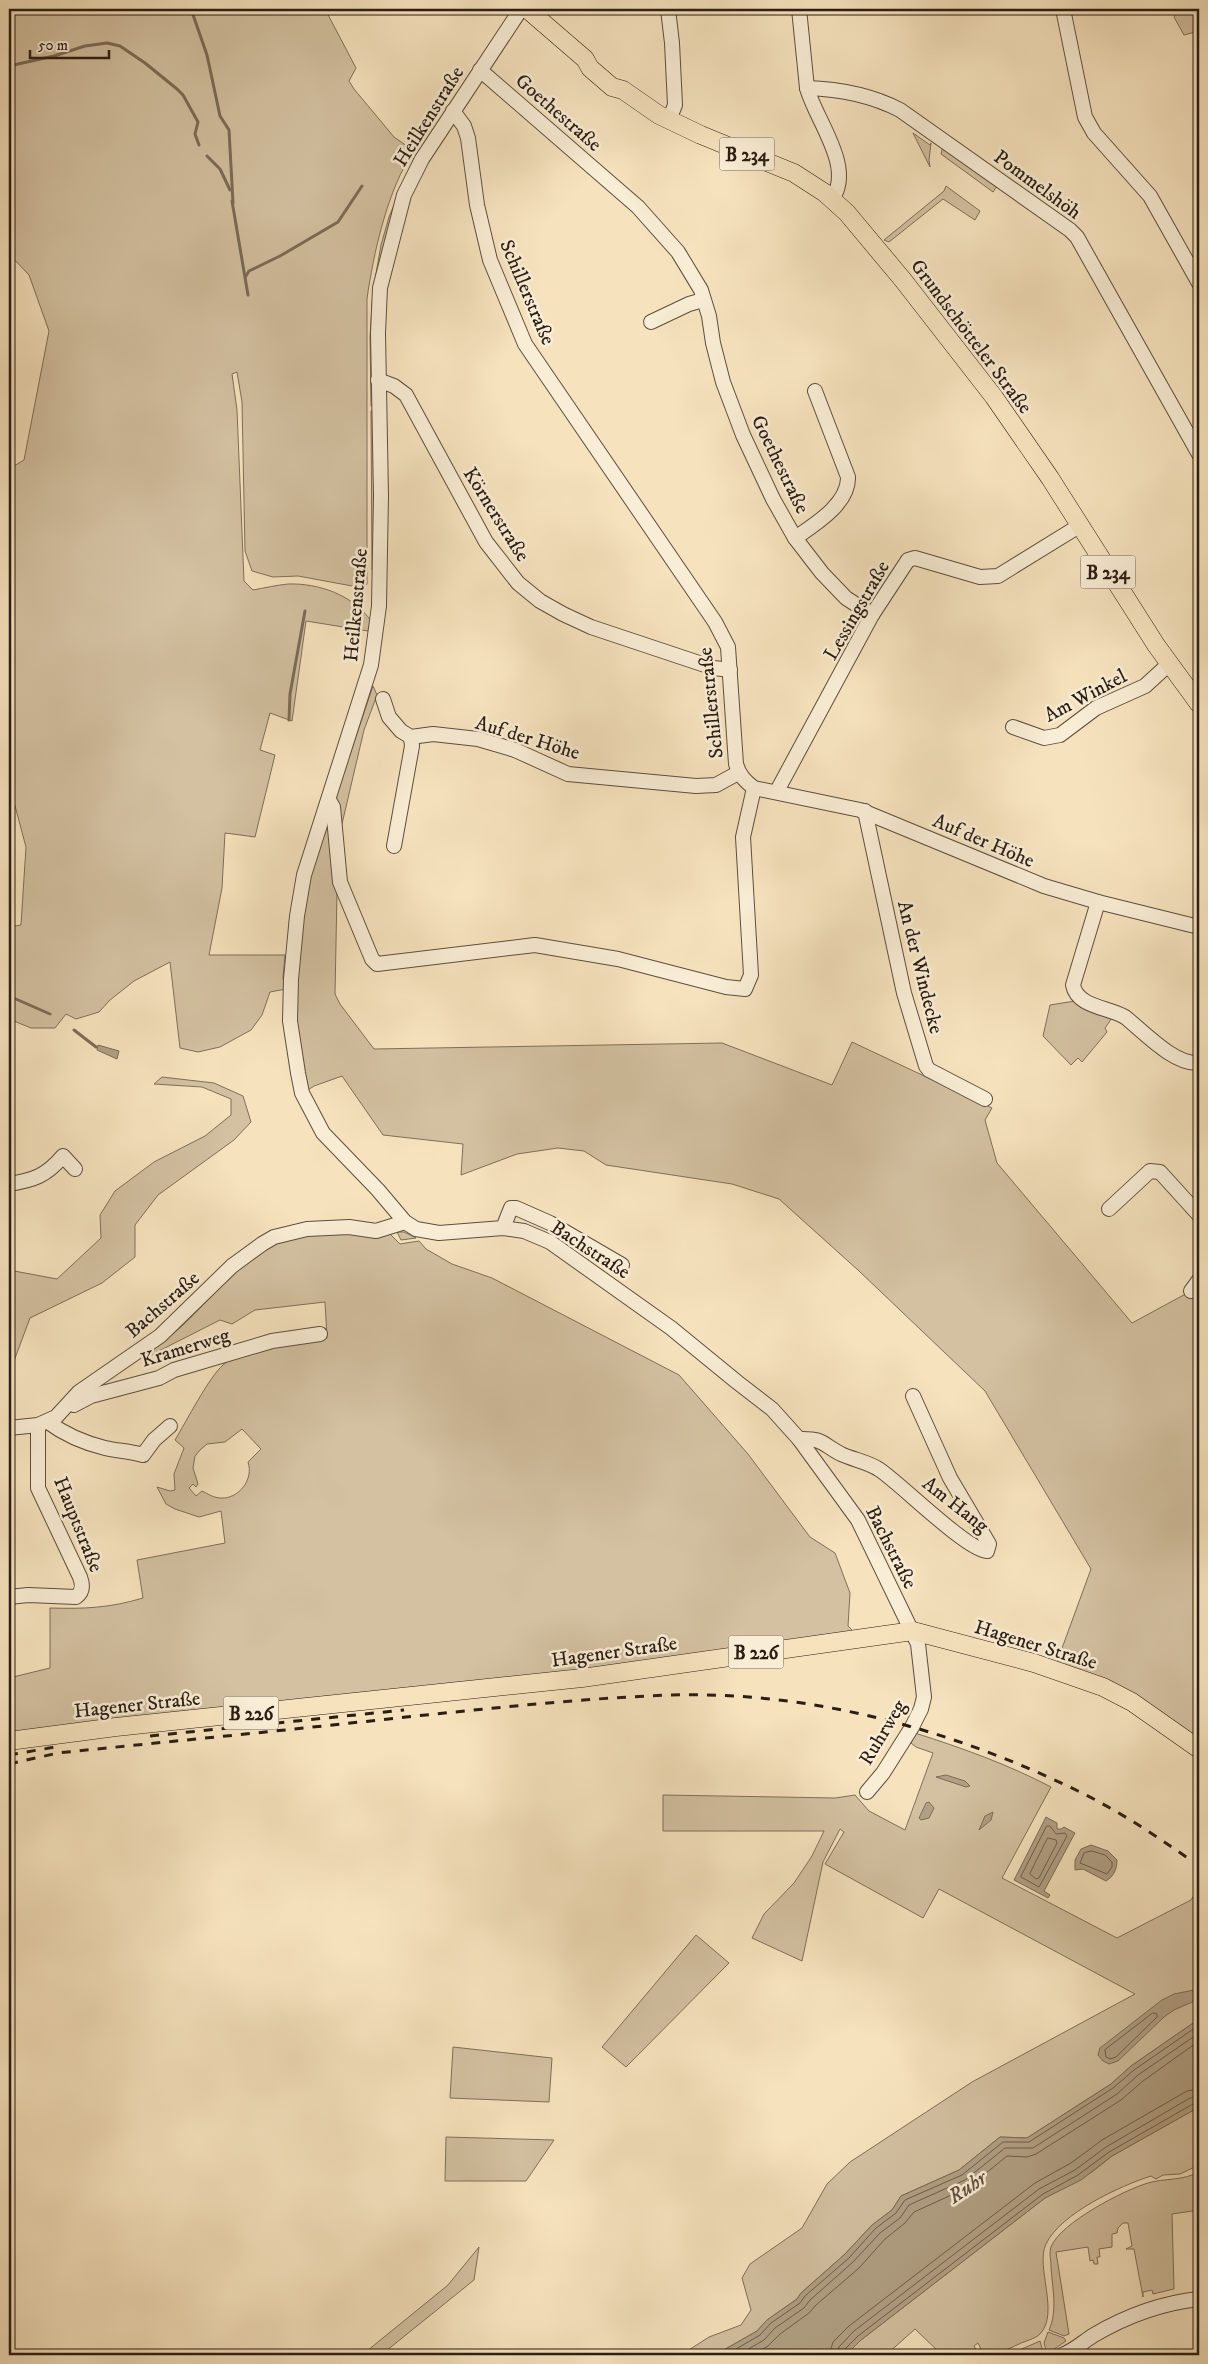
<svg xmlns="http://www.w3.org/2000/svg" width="1208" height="2364" font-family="'IM FELL DW Pica',serif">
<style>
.green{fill:#d3c1a1;stroke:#7e6f5a;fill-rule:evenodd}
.water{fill:#b1a084;stroke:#7b6c57}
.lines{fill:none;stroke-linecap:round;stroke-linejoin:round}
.shore{stroke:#6e5e4c;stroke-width:1}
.stream{stroke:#7b6c57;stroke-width:3}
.minor-casing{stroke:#5d4e3e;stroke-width:16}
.major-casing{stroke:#2a1d13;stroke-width:19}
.minor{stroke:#f9edd5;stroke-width:14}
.major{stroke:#f6e3be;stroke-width:18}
.rail{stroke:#2a1d13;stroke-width:3;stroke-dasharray:9 9;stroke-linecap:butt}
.labels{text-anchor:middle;stroke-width:5;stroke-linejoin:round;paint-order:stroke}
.shield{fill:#f9edd5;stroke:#685b4d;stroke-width:1}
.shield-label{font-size:19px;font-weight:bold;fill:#2a1d13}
.street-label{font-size:20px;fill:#2a1d13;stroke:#f9edd5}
.water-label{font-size:21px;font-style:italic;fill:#605140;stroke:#f9edd5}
</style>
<rect width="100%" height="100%" fill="#f6e3be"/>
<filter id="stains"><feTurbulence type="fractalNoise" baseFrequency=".004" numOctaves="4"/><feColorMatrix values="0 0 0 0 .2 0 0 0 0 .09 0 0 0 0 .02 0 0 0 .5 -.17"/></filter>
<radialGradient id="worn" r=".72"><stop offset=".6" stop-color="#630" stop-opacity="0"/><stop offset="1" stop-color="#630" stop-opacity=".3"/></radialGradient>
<g class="green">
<path d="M9 9H325L356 68 349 81 354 89 394 137 414 151C388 187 373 255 367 299V584L363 588 298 576 273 577 252 571 245 551 242 402 237 372 232 374 237 410 244 581 253 590C264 588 277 585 288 584 319 583 353 595 371 621L368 631 306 621 292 721 270 713 260 750 275 755 255 837 225 833 222 888 209 955H285L283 978 286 989 270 992 262 1015 251 1030 220 1047 198 1052 180 1048 170 962 134 981 110 1000 99 1012 76 1019 66 1014 55 1028H31L9 1019V927L21 925 26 847 11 791 14 760 9 743V469L24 460 49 331 29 275 9 254Z"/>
<path d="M1177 9H1199V31L1184 35 1174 17Z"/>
<path d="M913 133 930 145 931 143 929 160 930 167Z"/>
<path d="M943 146 999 183 993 192 941 154Z"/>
<path d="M414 158 416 160 374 285 381 245 389 217Z"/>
<path d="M946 186 980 211 975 220 943 199 889 242 884 240 944 191Z"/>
<path d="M373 290H375L374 406H371L370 337Z"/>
<path d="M374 410 375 570H372L371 411Z"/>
<path d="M373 686 377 695 364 730 338 841 335 994 340 1004 374 1049 722 1043 832 1085 852 1042 992 1108 985 1120 997 1163 1132 1323 1191 1291 1199 1304V1748L1054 1670 1091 1569 985 1391 859 1271 779 1199 732 1184 606 1165 584 1151 558 1148 517 1154 461 1175 463 1144 383 1135 342 1076 314 1086 308 1090 295 1022V981L308 879Z"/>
<path d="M1075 1001 1114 1015 1105 1028 1107 1032 1082 1062 1078 1058 1071 1065 1043 1036 1050 1005Z"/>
<path d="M162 1077 214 1083 243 1096 251 1122 234 1140 158 1195 135 1225V1257L102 1283 30 1318 11 1369H9V1270L57 1279 101 1238 100 1215 115 1191 154 1162 205 1136 231 1115V1099L202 1087 154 1084Z"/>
<path d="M397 1232H404L416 1238 401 1240Z"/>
<path d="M328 1233 390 1234 400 1244 419 1241 426 1249 452 1264 492 1278 679 1375 748 1454 810 1537 835 1553 850 1593 848 1626 856 1634 655 1662 9 1737V1678L50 1668V1608C84 1609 110 1608 143 1598L137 1560 225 1543 221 1511 199 1517 175 1509 166 1504 157 1487 170 1491 175 1490 174 1474 184 1448 175 1440C186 1422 209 1377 223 1365 250 1342 294 1342 327 1338L325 1302 255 1310 232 1324 220 1320 145 1358 144 1355C157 1346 171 1336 183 1325 213 1297 238 1262 275 1244 291 1236 311 1235 328 1233ZM242 1429 261 1449 248 1462C254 1479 239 1499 221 1498 214 1498 208 1494 202 1491L196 1496 189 1488 193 1484 196 1487 198 1484 193 1468 195 1456 200 1450 207 1444 225 1442Z"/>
<path d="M915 1733C962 1748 1007 1764 1051 1787L1002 1878 1117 1938 1191 1900 1199 1887V2019L1131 2066 1111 2084 1027 2138 1000 2137 959 2170 901 2196 892 2210 872 2225 845 2254 801 2293 797 2299 767 2320 757 2331 715 2355H681L709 2337 741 2325 751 2310 742 2278 750 2264 802 2228 827 2184 850 2162 972 2082 1135 1994 939 1889 923 1918 825 1864 844 1832 840 1829 823 1862 802 1961 752 1938 764 1914 794 1883 812 1856 824 1831H663V1795L835 1798 855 1795 869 1811 905 1830 933 1753 916 1747 911 1743Z"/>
<path d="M696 1935 729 1963 626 2067 602 2047Z"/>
<path d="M453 2047 552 2058 549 2102 450 2098Z"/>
<path d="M1199 2107V2165L1180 2174 1163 2175 1156 2179 1151 2176C1120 2186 1061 2213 1046 2244 1035 2266 1060 2313 1040 2334 1035 2339 1025 2341 1019 2344 1006 2350 998 2355 984 2355L978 2343 974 2346 979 2355H942L915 2329 886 2355 880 2351 875 2355H846L861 2340 1045 2198 1092 2172 1112 2156Z"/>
<path d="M446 2137 554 2140 526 2181H445Z"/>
<path d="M1199 2172V2210L1172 2214 1174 2289 1153 2294 1152 2290 1143 2292V2297L1134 2249H1126L1132 2246 1128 2223H1123L1118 2228 1117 2233 1112 2234V2247L1099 2249 1100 2257H1097L1098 2264H1094L1093 2260 1090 2261 1088 2247 1056 2252 1069 2334 1064 2336 1049 2330C1058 2311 1052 2286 1051 2266 1051 2260 1049 2252 1051 2247 1060 2223 1124 2190 1148 2183 1165 2178 1182 2181 1199 2172Z"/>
<path d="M479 2247 474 2280 381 2355H362L448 2285Z"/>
<path d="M1048 2332 1064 2338 1066 2341 1047 2354 1044 2343Z"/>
<path d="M1040 2341 1044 2355H1008Z"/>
</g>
<g class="water">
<path d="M98 1045 119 1051 117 1059 97 1050Z"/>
<path d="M946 1775 965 1781 970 1786 966 1787 936 1777Z"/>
<path d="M929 1802 934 1808 929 1818 921 1820 919 1818 926 1803Z"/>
<path d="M993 1812 991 1820 979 1830 985 1816Z"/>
<path d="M1046 1817 1057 1823V1829H1061L1064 1827 1075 1833 1044 1891 1050 1895 1048 1898 1014 1880Z"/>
<path d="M1091 1845 1108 1851 1117 1860C1117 1869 1114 1876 1106 1881L1083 1869 1075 1870V1860L1081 1849Z"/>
<path d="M1199 1989V1999L1174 2010 1164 2017 1118 2061 1109 2064 1103 2061 1098 2055 1100 2048 1162 2000 1174 1994Z"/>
<path d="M1199 2019V2107L1112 2156 1081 2180 1045 2198 861 2340 846 2355H715L757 2331 767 2320 797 2299 801 2293 845 2254 872 2225 892 2210 901 2196 959 2170 1000 2137 1027 2138 1111 2084 1131 2066Z"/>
</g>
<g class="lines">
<g class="shore">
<path d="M1047 1826H1050L1056 1834 1065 1833 1067 1836 1039 1887 1021 1877Z"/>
<path d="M1048 1838 1056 1840 1057 1843 1039 1878 1036 1879 1030 1874Z"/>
<path d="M1092 1851 1105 1855 1112 1862V1867L1107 1874 1080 1863 1084 1853Z"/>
<path d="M1153 2013 1157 2014V2017L1116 2057 1110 2059 1106 2057 1105 2050Z"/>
<path d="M726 2355 760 2335 771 2323 800 2303 805 2296 849 2258 876 2228 896 2213 905 2200 962 2175 1003 2142H1029L1113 2088 1134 2070 1199 2025"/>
<path d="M738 2355 764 2340 775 2328 804 2308 810 2300 853 2262 880 2233 900 2218 909 2205 965 2180 1005 2148H1033L1117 2094 1138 2075 1199 2033"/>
<path d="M753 2355 768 2346 780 2334 809 2313 816 2305 859 2268 885 2239 905 2223 914 2212 969 2187 1007 2156 1027 2157 1036 2154 1121 2100 1143 2081 1199 2041"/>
<path d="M829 2355 833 2342 849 2326 1035 2183 1071 2163 1102 2140 1161 2106 1187 2091 1199 2089"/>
<path d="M836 2355 839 2347 854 2331 1039 2189 1075 2170 1106 2147 1190 2098 1199 2096"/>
<path d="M843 2355 844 2350 858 2336 1043 2194 1078 2175 1109 2152 1193 2104 1199 2102"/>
</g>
<g class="stream">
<path d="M191 9 207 55 220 116 229 130 233 203"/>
<path d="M9 66 54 56 85 46 107 43 120 46 145 63 177 89 183 95 198 122 195 134 199 145"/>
<path d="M207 156 220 169 230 190"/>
<path d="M232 201 248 295"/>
<path d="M246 276 249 271 280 256 338 222 362 186"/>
<path d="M289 720 290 694 305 611"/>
<path d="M9 996 50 1014"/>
<path d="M74 1030 96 1047"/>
</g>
<defs>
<g id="minor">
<path d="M521 9 422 159 404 195 380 288 378 333 381 496 379 606 371 665 304 875 297 916 291 979 290 1021 298 1073 302 1093 323 1133 378 1190 405 1222 416 1229 439 1233 503 1228 524 1231 550 1242 671 1328 737 1382 772 1409 799 1439 858 1520 918 1644 924 1697 921 1709 912 1727 883 1773 867 1792"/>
<path d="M668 9 672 43 675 105 669 120"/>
<path d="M799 9 807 88C815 119 855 167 832 199"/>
<path d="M1063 9 1085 117 1094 133 1150 196 1199 283"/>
<path d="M480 70 638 207 678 252 701 290 709 316 713 343 723 382 743 435 773 499 795 538 822 573 846 598 872 615"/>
<path d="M807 88C839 89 871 95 900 110L1070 230 1077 237 1199 454"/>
<path d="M453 111 464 126 468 138 477 205 490 260 525 344 715 622 728 647 736 764C739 775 745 781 754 788L860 810 1044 886 1098 902 1199 927"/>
<path d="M651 322 689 304 703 300"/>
<path d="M378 380 394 386 406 395 486 542 518 583 540 601 563 614 591 627 714 668 730 670"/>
<path d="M795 538C814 525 849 504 848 477L815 391"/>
<path d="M383 699 389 717 401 731 411 737 433 734 478 739 515 750 568 774 696 786 716 785 738 773"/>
<path d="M1013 727 1044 738 1060 735 1096 708 1145 686 1169 664"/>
<path d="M777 791 872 615 908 560 915 558 980 577 998 576 1079 526"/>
<path d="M329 800 333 807 340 882 372 959 377 964 535 945 618 959 726 987 745 989 751 975 743 837 754 788"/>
<path d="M865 811 904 993 926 1066 929 1070 985 1099"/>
<path d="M394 846 412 746 411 737"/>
<path d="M1098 902 1073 985C1077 1007 1108 1007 1125 1017 1144 1032 1174 1065 1199 1063"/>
<path d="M9 1184C34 1180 46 1176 63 1156L75 1169"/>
<path d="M1109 1209 1150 1171 1160 1172 1199 1215"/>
<path d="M503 1228 511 1208H516L550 1223 622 1265"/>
<path d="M1191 1291 1199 1280"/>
<path d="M74 1405 91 1396 159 1378 174 1370 272 1341 320 1334"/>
<path d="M48 1422C64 1434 85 1443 105 1448 118 1451 130 1451 143 1455L154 1440 170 1426"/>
<path d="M9 1428 38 1425 56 1417 79 1392 160 1336 232 1266 262 1244 274 1237 307 1229 349 1227 376 1231 405 1222"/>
<path d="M799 1439C823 1438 822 1444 841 1454 854 1460 869 1462 880 1470 902 1485 967 1550 987 1551L989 1544 950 1478 913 1396"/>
<path d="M9 1597 28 1595 76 1597C83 1592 83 1585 80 1577L38 1488V1425"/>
<path d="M1062 2355C1074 2351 1084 2341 1094 2335 1128 2315 1161 2303 1199 2299"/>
</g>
<g id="major">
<path d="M527 9 585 59 590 68 612 87 623 90 659 115 701 135 794 173 825 193 847 213 903 280 994 397 1050 478 1156 645 1199 704"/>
<path d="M9 1741 116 1727 582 1678 913 1631 1034 1663 1103 1687 1132 1702 1199 1749"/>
</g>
</defs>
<use href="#minor" class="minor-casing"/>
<use href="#major" class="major-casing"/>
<use href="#minor" class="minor"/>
<use href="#major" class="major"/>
<g class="rail">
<path d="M150 1736 404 1710"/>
<path d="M9 1755 61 1746"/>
<path d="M9 1764 58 1753C174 1741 290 1730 406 1717 495 1708 583 1698 672 1695 812 1691 953 1730 1078 1791 1121 1812 1161 1839 1199 1866"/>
</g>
</g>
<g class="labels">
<g class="shield">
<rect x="719.5" y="137.5" width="55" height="33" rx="4"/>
<rect x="1080.5" y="555.5" width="55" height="33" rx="4"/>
<rect x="728.5" y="1635.5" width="55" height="33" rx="4"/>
<rect x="223.5" y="1696.5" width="55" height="33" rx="4"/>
</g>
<g class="shield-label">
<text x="747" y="161">B 234</text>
<text x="1108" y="579">B 234</text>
<text x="756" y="1659">B 226</text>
<text x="251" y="1720">B 226</text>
</g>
<g class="street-label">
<text transform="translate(559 112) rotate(41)" y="7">Goethestraße</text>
<text transform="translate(428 116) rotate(-58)" y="7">Heilkenstraße</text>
<text transform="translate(1038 184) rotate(36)" y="7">Pommelshöh</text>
<text transform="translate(528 292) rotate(67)" y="7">Schillerstraße</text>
<text transform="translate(972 336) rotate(53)" y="7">Grundschötteler Straße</text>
<text transform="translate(781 464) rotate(64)" y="7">Goethestraße</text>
<text transform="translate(497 514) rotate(58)" y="7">Körnerstraße</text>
<text transform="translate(355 605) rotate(-85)" y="7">Heilkenstraße</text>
<text transform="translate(856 610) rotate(-60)" y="7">Lessingstraße</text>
<text transform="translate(1085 695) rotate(-28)" y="7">Am Winkel</text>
<text transform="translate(710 703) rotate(-96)" y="7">Schillerstraße</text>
<text transform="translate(528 737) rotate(17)" y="7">Auf der Höhe</text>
<text transform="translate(984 840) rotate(23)" y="7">Auf der Höhe</text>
<text transform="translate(921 967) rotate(76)" y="7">An der Windecke</text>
<text transform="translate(591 1249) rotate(33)" y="7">Bachstraße</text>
<text transform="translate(162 1304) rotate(-41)" y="7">Bachstraße</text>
<text transform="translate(185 1347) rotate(-17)" y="7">Kramerweg</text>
<text transform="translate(956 1504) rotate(38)" y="7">Am Hang</text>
<text transform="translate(79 1524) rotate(68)" y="7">Hauptstraße</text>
<text transform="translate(892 1547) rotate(63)" y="7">Bachstraße</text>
<text transform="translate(1036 1644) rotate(17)" y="7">Hagener Straße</text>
<text transform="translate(614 1651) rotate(-8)" y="7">Hagener Straße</text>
<text transform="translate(137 1704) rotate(-6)" y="7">Hagener Straße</text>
<text transform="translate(882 1732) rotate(-59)" y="7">Ruhrweg</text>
</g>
<g class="water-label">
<text transform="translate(967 2187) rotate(-34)" y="7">Ruhr</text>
</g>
</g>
<rect width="1208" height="2364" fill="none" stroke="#f6e3be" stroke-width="30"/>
<rect x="10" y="10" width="1188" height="2344" fill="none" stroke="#2a1d13" stroke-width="2.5"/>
<rect x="15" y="15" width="1178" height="2334" fill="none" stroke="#2a1d13"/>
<path d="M30 50v8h79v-8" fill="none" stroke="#2a1d13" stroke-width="2.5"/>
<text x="38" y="50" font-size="15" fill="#2a1d13" stroke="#f9edd5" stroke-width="4" paint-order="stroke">50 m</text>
<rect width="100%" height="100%" filter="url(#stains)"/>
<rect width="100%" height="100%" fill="url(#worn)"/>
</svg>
